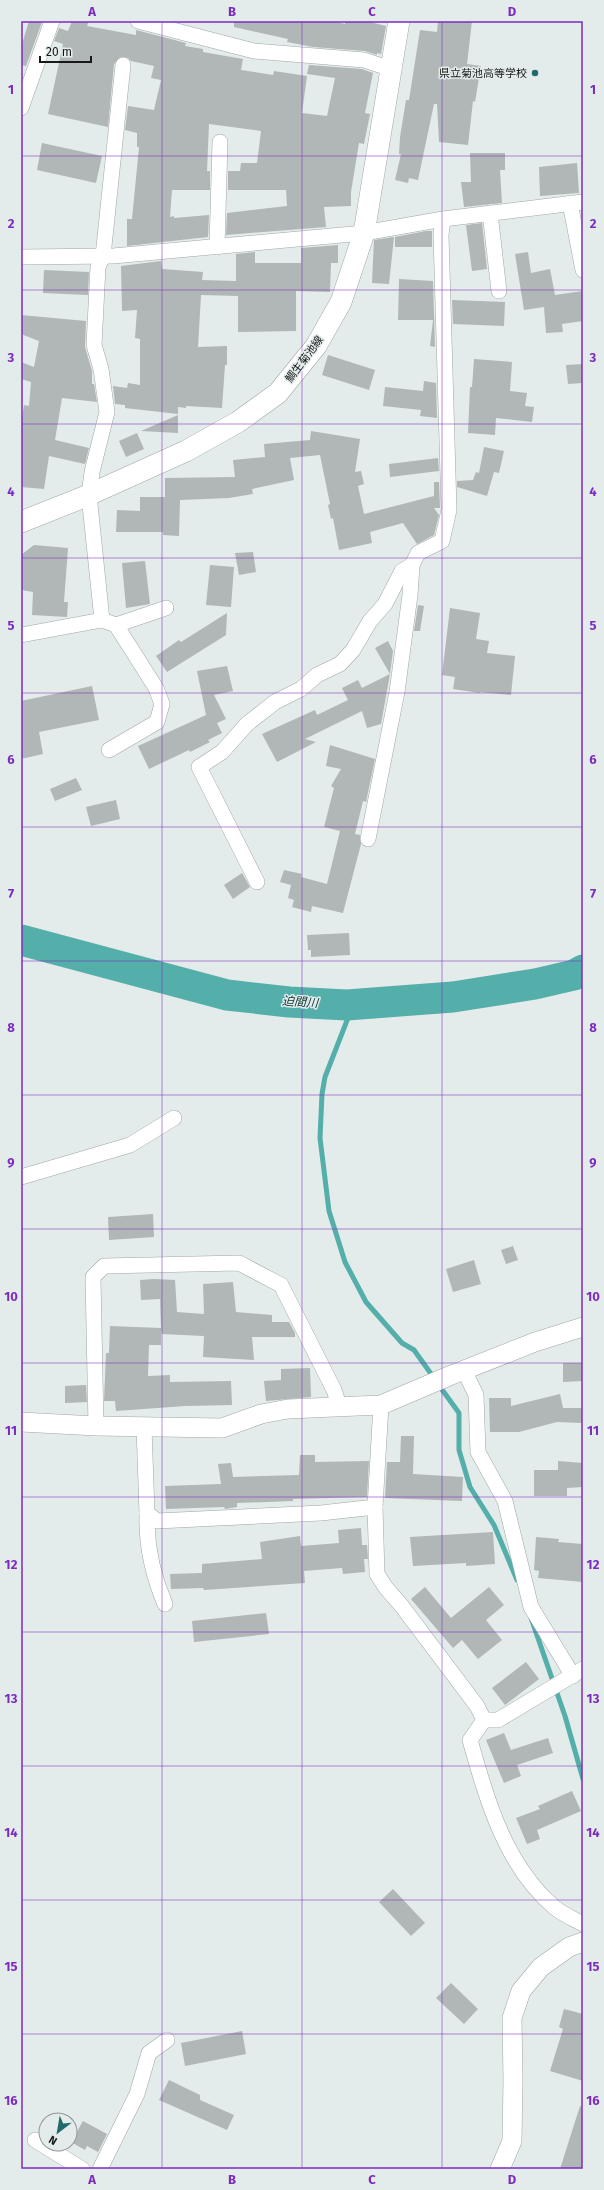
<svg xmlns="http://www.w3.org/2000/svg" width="604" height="2190" font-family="'Fira Sans','Noto Sans JP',sans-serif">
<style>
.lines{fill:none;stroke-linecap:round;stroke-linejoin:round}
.stream{stroke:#54aeaa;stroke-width:5}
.river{stroke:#54aeaa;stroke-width:31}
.building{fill:#b0b7b6}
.minor-casing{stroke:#a0a7a6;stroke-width:16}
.tertiary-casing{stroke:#a0a7a6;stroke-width:20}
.secondary-casing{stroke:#a0a7a6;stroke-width:22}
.minor{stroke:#fff;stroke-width:15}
.tertiary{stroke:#fff;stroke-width:19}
.secondary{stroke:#fff;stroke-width:21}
.grid{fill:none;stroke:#7b2cbf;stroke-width:1;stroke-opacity:0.55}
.poi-dot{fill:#206b69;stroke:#e4ebeb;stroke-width:1.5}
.labels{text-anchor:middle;stroke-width:3;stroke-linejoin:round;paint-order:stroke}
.poi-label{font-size:11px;fill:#161918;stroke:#e4ebeb;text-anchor:end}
.street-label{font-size:11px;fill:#161918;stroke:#e4ebeb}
.water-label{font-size:12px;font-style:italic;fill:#083533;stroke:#e4ebeb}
.neatline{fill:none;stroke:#7b2cbf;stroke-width:1.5}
.grid-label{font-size:13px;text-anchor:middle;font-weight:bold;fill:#7b2cbf}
</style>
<rect width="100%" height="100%" fill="#e4ebeb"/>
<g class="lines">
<g class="stream">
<path d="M353 1005 325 1077 322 1094 320 1138 329 1211 345 1262 366 1302 402 1343 414 1350 434 1378"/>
<path d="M438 1384 459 1413V1450L470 1487 494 1525 517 1580"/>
<path d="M531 1618 565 1716 583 1779"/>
</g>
<path class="river" d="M21 940 227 995 289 1002 347 1005 453 997 535 984 574 975 583 970"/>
</g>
<g class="building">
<path d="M29 21 42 22 26 66 21 65V47Z"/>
<path d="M72 21H89L87 26 136 35V30L186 43 185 46 203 49V52L243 59 241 70 273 75 274 71 307 76 302 113 327 116 335 78 307 74 309 65 362 69 373 73 365 113 370 114 364 144 359 143 351 192V206L324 207 326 227 226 235 227 213 287 206 286 190H228V171H240L241 163H257L261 131 209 124 207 171H210V190H172L170 217 174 216V218L209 215 208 237 127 246V219H132L139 147H137V133L125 130 128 106 154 110 161 80 151 78 154 66 131 61 128 58 120 57 114 64 108 127 48 114 63 44 54 41 59 28 68 31Z"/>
<path d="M234 21H333L345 24V21H366L386 26 381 54 377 53V55L365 51 313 47 287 42 288 39 234 27Z"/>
<path d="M438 21H472L467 64 481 66 475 102 473 101 468 145 439 142 437 104H434L418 180 409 178 408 183 395 180 401 154H399L400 137 406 100H409L420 30 437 32Z"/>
<path d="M42 143 102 156 96 183 37 170Z"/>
<path d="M470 153H505V170H500L502 203 464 207 461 182H471Z"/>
<path d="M577 163 579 193 540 196 539 167Z"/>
<path d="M482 223 487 269 472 271 466 225Z"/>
<path d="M426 231H432V247H395V237Z"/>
<path d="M394 237 389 284 372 283 374 240Z"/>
<path d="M338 245V263H331L330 292 296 291V331L238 332V296L201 295 198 347 227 346V365H225L222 408 186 406V408L178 407V414L125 408V405L115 404 113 386 127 388 128 383 140 385V339L135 338 137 310 122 311 121 266 161 261 162 269 203 272 202 280 236 281V254L255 252V263H301V248Z"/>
<path d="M528 252 531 273 550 269 555 295 583 291V321L562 324 563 332 546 333 544 307 524 310 515 254Z"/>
<path d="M44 270 89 272 88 295 43 293Z"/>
<path d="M399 279 433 281 435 347 430 346 433 320H398Z"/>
<path d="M452 300 505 302 504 326 453 324Z"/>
<path d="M21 315 86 321 85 347 92 371V384H94L97 402 62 398 55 440 89 448 85 464 49 456 44 489 21 487V423L24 405 29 406 31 382 21 379V362L34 367 39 341 21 334Z"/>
<path d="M328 355 375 370 369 390 322 375Z"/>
<path d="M474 359 512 362 510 391 527 393 525 406 534 407 532 422 496 418 495 435 468 433 470 387H472Z"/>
<path d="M583 364V383L568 384 566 365Z"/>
<path d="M424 381 436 383 437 418 420 416 421 410 383 406 385 387 423 391Z"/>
<path d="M178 415V433L141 431Z"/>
<path d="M311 431 360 439 355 472 361 471 364 484 358 486 364 514 434 496V482H439L440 508H434L439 515 434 535 417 544 403 523 370 532 372 543 339 550 333 518 331 519 328 505 330 504 320 455 290 458 294 480 252 489 253 494 229 498 180 500 179 536 163 535V532H116L117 510 140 511V497H165V478L235 477 233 460 265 457 264 444 310 440Z"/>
<path d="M137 433 144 449 126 457 119 441Z"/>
<path d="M484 447 504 451 499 473 494 472 487 496 457 487V481L473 480 476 472 479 473Z"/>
<path d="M438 458 439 471 390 477 389 464Z"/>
<path d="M34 545 68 548 64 602H68L67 617 32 615 33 592 21 590V555Z"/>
<path d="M253 552 256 572 239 575 235 553Z"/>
<path d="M145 561 150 604 126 608 122 563Z"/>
<path d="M210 565 234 567 231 607 206 605Z"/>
<path d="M418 605 424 606 420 631H414Z"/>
<path d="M450 608 480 613 476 639 489 641 487 653 515 656 511 695 480 692V693L453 689 455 677 442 675Z"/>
<path d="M227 613 226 635 167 672 156 656 179 640 181 642Z"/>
<path d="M388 641 393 651 390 674 375 648Z"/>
<path d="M227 666 233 691 214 695 226 719 217 723 222 733 208 740 210 742 190 752 189 750 149 769 138 746 206 715 197 671Z"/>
<path d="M390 674 381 724 367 728 362 711 305 739 316 742 277 762 262 734 315 710 317 715 348 700 342 688 358 680 362 688Z"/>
<path d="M92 686 99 720 39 732 43 754 21 759V701Z"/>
<path d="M330 745 375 759 366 802 363 801 355 834 360 835 361 844 343 913 312 906 311 912 292 907 294 900 288 898 291 885 280 882 284 870 302 874 301 877 327 884 340 831 324 827 334 788 331 786 341 769 326 766Z"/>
<path d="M76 778 82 790 55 801 50 789Z"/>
<path d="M116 800 120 819 91 826 86 807Z"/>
<path d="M242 873 250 887 233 899 224 885Z"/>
<path d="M349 933 350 955 311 957V950H308L307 935Z"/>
<path d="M153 1214 154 1237 109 1240 108 1217Z"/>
<path d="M513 1246 518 1260 506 1264 501 1250Z"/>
<path d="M474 1260 481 1284 453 1292 446 1269Z"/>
<path d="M154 1279 175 1280 177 1312 204 1314 203 1284 233 1282 236 1312 272 1315V1322H289L295 1333V1337H252L254 1360 203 1357 204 1336 162 1334 161 1330V1345H149L148 1376 170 1375V1382L231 1381 232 1405 185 1406 116 1411 115 1401H104L106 1353H109L110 1326 161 1328 160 1299 141 1300 140 1280Z"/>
<path d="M563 1363H583V1381L563 1382Z"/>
<path d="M310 1368 311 1397 266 1401 264 1381 281 1380V1369Z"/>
<path d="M86 1385 87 1402 65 1403V1386Z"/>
<path d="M560 1394 563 1408H582V1423L557 1422 519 1432H490L489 1398H511V1406Z"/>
<path d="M401 1436H414L413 1474 463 1477 462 1501 385 1498 387 1462H400Z"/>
<path d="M300 1455H315V1462L369 1461 367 1497 293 1499V1501L237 1503V1507L225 1509 224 1507 166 1509 165 1486 221 1484 218 1464 231 1463 233 1477 299 1475Z"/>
<path d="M558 1461 583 1463V1487L567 1488V1496H534V1470H558Z"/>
<path d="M361 1528 362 1545H367L368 1559H364L365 1572 343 1574 342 1568 304 1571 305 1583 204 1590 203 1588 171 1589 170 1574 202 1573V1564L262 1559 260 1542 300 1536 301 1546 339 1543 338 1530Z"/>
<path d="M493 1532 495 1564 466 1566V1563L413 1566 410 1537Z"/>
<path d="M536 1537 559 1539 558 1542 583 1544V1582L538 1578 539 1571 534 1570Z"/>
<path d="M425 1587 451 1618 489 1587 504 1605 486 1620 502 1640 478 1659 462 1640 453 1648 411 1599Z"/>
<path d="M266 1613 269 1634 194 1642 192 1621Z"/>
<path d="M526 1662 539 1679 505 1705 492 1688Z"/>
<path d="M504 1733 511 1750 548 1738 553 1753 517 1765 521 1776 504 1783 486 1740Z"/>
<path d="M572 1791 581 1811 537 1830 540 1839 527 1844 516 1818 540 1809 538 1806Z"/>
<path d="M393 1889 425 1923 411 1936 379 1902Z"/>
<path d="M451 1983 478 2009 464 2024 436 1998Z"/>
<path d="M564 2009 583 2014V2081L550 2071 563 2029 559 2027Z"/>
<path d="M242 2031 246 2054 185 2066 181 2043Z"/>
<path d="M169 2080 200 2095V2100L234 2115 227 2130 159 2100Z"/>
<path d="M580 2106 583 2107V2169H560Z"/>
<path d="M83 2121 107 2134 98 2152 87 2146 85 2150 71 2142Z"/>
</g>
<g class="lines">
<defs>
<g id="minor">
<path d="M138 21 254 51 364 60 391 69"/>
<path d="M21 108 52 21"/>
<path d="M570 203 583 270"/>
<path d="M490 213 499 291"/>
<path d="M217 247 220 142"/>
<path d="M21 257 113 256 364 233 443 219 583 202"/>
<path d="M102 620 89 495 92 472 107 412 101 369 94 345 98 267 103 256 123 65"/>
<path d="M116 625 166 608"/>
<path d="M21 635 102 620 116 625 156 688 162 704 157 722 109 750"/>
<path d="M368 839 397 692 410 595 412 565 418 553 442 541 449 510 441 235 443 219"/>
<path d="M257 882 199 767 222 752 247 724 275 702 301 689 317 675 340 664 353 650 370 621 385 604 402 571 412 565"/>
<path d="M21 1177 130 1145 174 1118"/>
<path d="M464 1370 476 1395 478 1452 505 1501 531 1607 573 1676"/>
<path d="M381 1405 375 1507 377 1574 386 1588 401 1605 477 1706 484 1720"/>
<path d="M96 1426 93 1277 104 1266 239 1263 281 1285 334 1390 340 1408"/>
<path d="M144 1427 147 1513 157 1521 321 1513 375 1507"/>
<path d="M147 1513C146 1544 153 1576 165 1604"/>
<path d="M484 1720 470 1740C487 1800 505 1865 554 1907 562 1914 574 1919 583 1924"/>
<path d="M484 1720H498L583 1669"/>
<path d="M35 2140 82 2169"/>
<path d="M100 2169 137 2094 149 2053 167 2040"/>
</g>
<g id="tertiary">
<path d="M21 1422 96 1426 222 1428 261 1414 288 1409 381 1405 449 1376 535 1342 583 1327"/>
<path d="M500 2169 512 2141 513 2080 512 2018 521 1991 541 1967 569 1947 583 1942"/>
</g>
<path id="secondary" d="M21 522 84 497 186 451 238 422 278 393 316 346 341 302 364 233 399 21"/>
</defs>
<use href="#minor" class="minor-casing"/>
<use href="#tertiary" class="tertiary-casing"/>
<use href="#secondary" class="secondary-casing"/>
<use href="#minor" class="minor"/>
<use href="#tertiary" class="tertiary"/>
<use href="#secondary" class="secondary"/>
</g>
<path class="grid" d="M162 21V2169M302 21V2169M442 21V2169M21 156H583M21 290H583M21 424H583M21 558H583M21 693H583M21 827H583M21 961H583M21 1095H583M21 1229H583M21 1363H583M21 1497H583M21 1632H583M21 1766H583M21 1900H583M21 2034H583"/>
<circle class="poi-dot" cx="535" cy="73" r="4"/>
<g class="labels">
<g class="poi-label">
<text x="527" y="77">県立菊池高等学校</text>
</g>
<g class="street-label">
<text transform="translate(304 359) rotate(-53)" y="4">鯛生菊池線</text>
</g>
<g class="water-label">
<text transform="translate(300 1002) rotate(4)" y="4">迫間川</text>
</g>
</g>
<rect width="604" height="2190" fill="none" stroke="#e4ebeb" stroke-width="44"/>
<g transform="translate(58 2132) rotate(211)"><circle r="19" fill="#e4ebeb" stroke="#929797"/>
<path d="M0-3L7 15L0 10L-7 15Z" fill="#206b69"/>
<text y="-6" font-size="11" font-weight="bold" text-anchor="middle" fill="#161918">N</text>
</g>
<path d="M40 56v6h51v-6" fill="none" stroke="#161918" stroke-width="2"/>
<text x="46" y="56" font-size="12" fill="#161918" stroke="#e4ebeb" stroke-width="3" paint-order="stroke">20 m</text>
<rect x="22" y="22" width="560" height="2146" class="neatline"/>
<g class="grid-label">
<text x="92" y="16">A</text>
<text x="232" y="16">B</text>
<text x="372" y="16">C</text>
<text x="512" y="16">D</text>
<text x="11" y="94">1</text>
<text x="593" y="94">1</text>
<text x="11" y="228">2</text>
<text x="593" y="228">2</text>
<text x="11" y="362">3</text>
<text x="593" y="362">3</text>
<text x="11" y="496">4</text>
<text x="593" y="496">4</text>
<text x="11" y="630">5</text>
<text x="593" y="630">5</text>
<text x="11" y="764">6</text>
<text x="593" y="764">6</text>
<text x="11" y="898">7</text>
<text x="593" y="898">7</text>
<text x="11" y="1032">8</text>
<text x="593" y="1032">8</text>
<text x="11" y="1167">9</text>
<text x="593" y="1167">9</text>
<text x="11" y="1301">10</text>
<text x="593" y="1301">10</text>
<text x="11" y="1435">11</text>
<text x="593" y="1435">11</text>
<text x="11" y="1569">12</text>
<text x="593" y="1569">12</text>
<text x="11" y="1703">13</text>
<text x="593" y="1703">13</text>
<text x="11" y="1837">14</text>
<text x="593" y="1837">14</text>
<text x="11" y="1971">15</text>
<text x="593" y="1971">15</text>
<text x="11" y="2105">16</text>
<text x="593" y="2105">16</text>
<text x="92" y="2184">A</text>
<text x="232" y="2184">B</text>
<text x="372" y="2184">C</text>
<text x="512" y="2184">D</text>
</g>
</svg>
